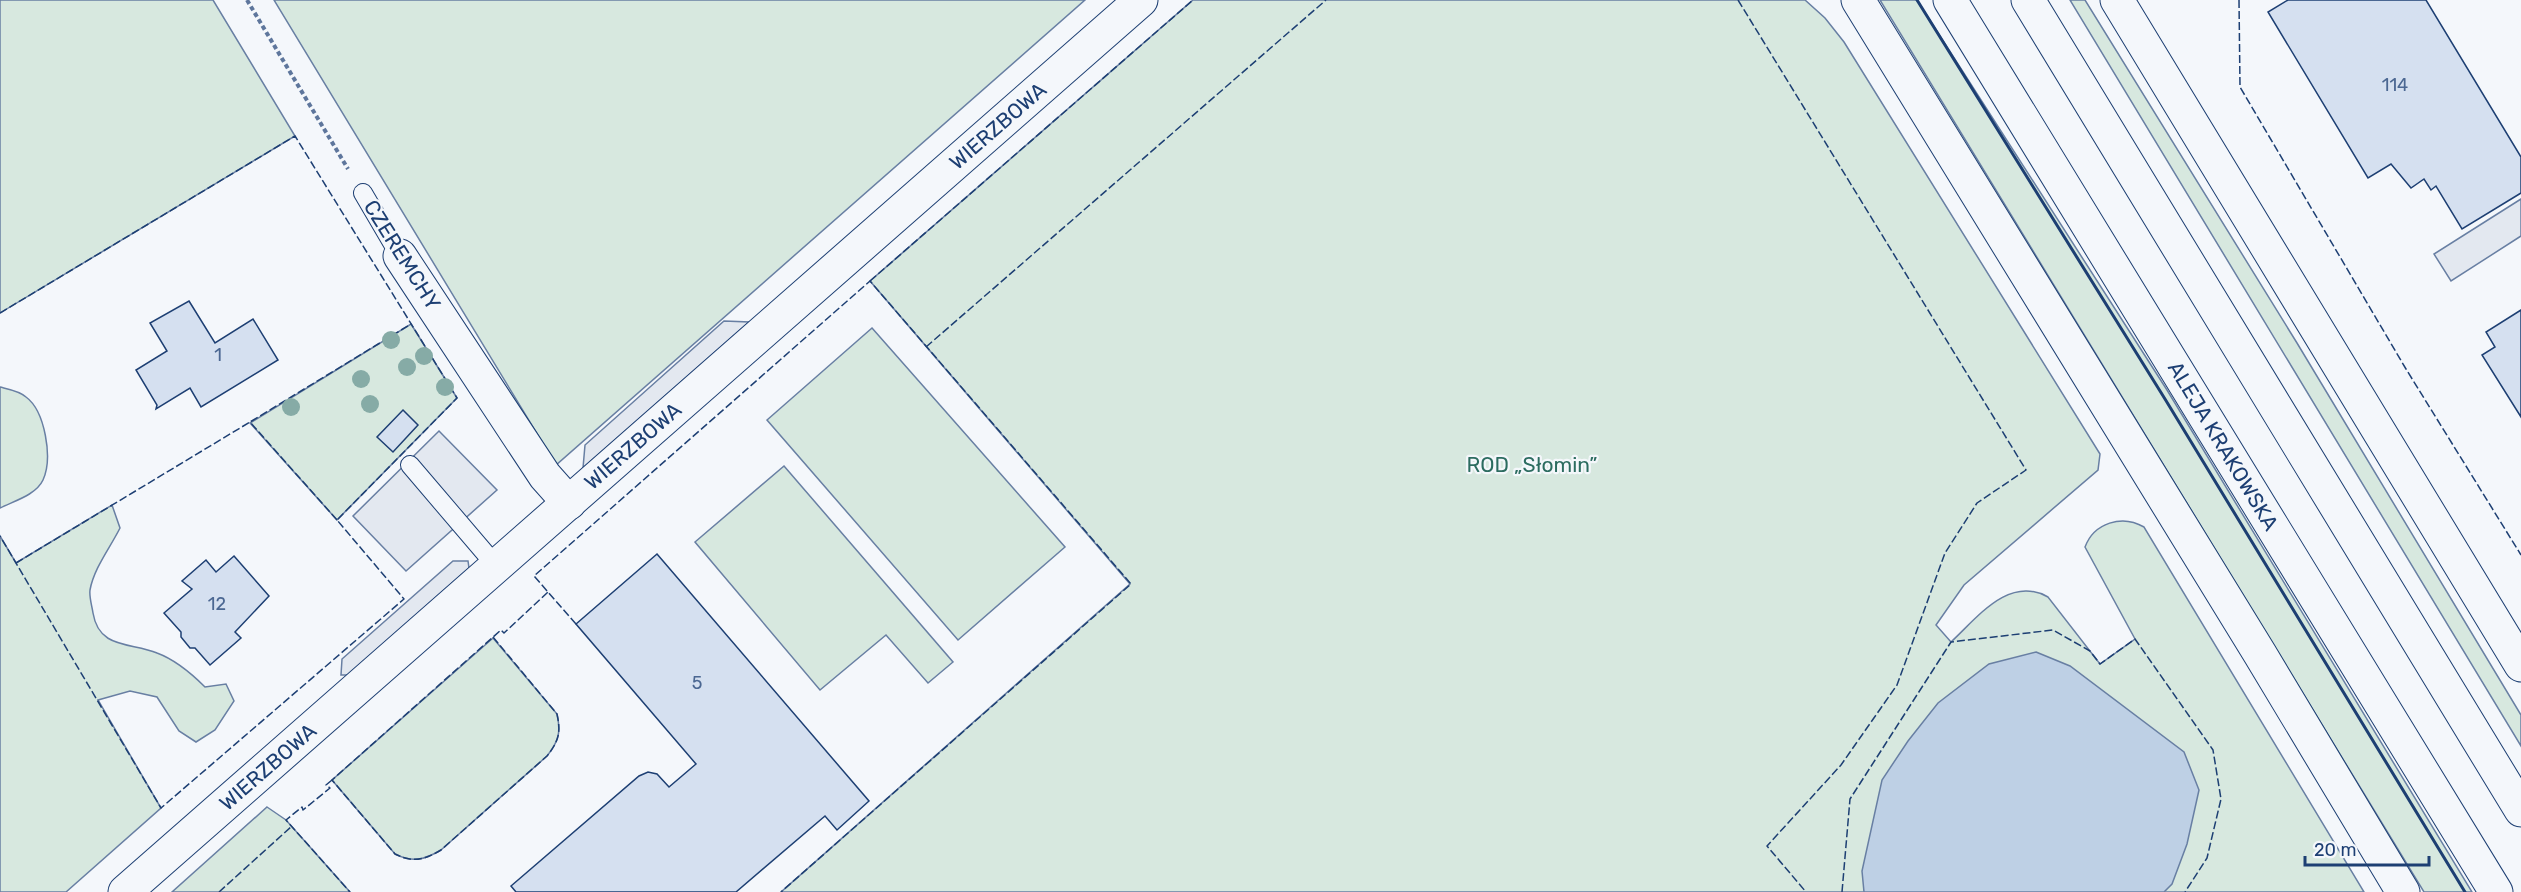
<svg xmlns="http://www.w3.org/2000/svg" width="2521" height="892" font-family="Rubik,sans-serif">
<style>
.green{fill:#d7e8df;stroke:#687fa3;stroke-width:1.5}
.parking{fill:#e3e8f0;stroke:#687fa3;stroke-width:1.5}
.water{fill:#bed0e5;stroke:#687fa3;stroke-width:1.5}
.building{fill:#d5e0f0;stroke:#1d3f73;stroke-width:1.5}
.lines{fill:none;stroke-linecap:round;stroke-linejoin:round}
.service-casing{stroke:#1d3f73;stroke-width:20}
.minor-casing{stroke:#1d3f73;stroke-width:35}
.primary-casing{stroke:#1d3f73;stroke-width:35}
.path{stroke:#5e769c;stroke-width:4;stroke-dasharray:4.5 3;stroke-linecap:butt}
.service{stroke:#f4f7fb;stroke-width:18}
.minor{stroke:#f4f7fb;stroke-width:33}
.primary{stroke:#f4f7fb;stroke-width:33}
.fence{stroke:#1d3f73;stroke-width:1.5;stroke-dasharray:8 3;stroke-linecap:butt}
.wall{stroke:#1d3f73;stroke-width:3}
.tree{fill:#86aba6}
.labels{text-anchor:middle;stroke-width:4.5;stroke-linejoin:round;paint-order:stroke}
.number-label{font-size:18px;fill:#4b6792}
.street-label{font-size:21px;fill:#1d3f73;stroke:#f4f7fb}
.park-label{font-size:21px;fill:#2c6c60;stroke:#f4f7fb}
</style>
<rect width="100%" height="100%" fill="#f4f7fb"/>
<g class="green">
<path d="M0 0H213L295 136 0 313Z"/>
<path d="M274 0H1085L556 465Z"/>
<path d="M1193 0H1805L1825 18 1844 42 2100 454 2098 470 1964 585 1936 625 1951 642C1978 617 2009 575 2048 597L2100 664 2135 639 2085 547C2094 523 2122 514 2144 527L2364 892H781L1130 584 870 281Z"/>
<path d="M1880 0H1917L2167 390 2472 892H2424Z"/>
<path d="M2070 0H2085L2297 343 2521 715V746Z"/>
<path d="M411 324 457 398 337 520 250 423Z"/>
<path d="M872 328 1065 547 958 640 767 420Z"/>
<path d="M0 387C8 389 20 391 26 397 45 411 53 458 43 480 36 495 14 501 0 508Z"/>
<path d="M784 466 953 662 928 683 886 635 820 690 695 542Z"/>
<path d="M112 505 120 528C110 548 94 568 90 590 89 597 92 606 93 613 99 650 132 642 157 653 176 660 191 673 205 687L226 684 234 701 215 730 196 742 179 731 157 697 130 691 98 700 161 808 66 892H0V536L16 563Z"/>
<path d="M493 638 557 714C561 732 559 741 547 756L441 850C424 860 413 863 395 854L332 780Z"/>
<path d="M267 807 286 820 350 892H172Z"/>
</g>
<g class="parking">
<path d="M2521 199V236L2451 281 2434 254Z"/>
<path d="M724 321 749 322 583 468 585 445Z"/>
<path d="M439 431 497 490 406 571 353 516Z"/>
<path d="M453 561H468L469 568 348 675H341L342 659Z"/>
</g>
<path class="water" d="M2036 652 2070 666 2184 752 2199 790 2187 844 2172 884 2164 892H1864L1862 871 1882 780 1908 741 1938 703 1989 664Z"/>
<g class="building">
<path d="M2288 0H2426L2521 157V193L2462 229 2436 186 2431 190 2424 179 2411 188 2391 164 2368 178 2268 12Z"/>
<path d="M189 301 215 343 253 319 278 360 201 407 190 388 156 409 157 405 136 370 167 351 150 323Z"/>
<path d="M2521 310V417L2482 355 2495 347 2486 332Z"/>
<path d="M403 410 418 425 393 452 377 437Z"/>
<path d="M657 554 869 801 837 830 825 816 736 892H516L511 886 639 776 648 772 657 774 669 787 696 764 576 624Z"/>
<path d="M234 556 269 596 235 632 241 638 210 665 195 648H190L181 637V632L164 613 192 589 182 581 206 560 216 572Z"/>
</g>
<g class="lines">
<defs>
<g id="service">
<path d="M363 193 400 256"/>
<path d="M410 465 497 567"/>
</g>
<g id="minor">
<path d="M1858 0 2260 654 2403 892"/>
<path d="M2117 0 2521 665"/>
<path d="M400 256 545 476 569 503"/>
<path d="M125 892 1141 0"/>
</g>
<g id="primary">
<path d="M1950 0 2496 892"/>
<path d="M2028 0 2521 810"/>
</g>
</defs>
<use href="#service" class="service-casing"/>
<use href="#minor" class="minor-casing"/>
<use href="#primary" class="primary-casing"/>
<path class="path" d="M247 0 348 169"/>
<use href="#service" class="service"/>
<use href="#minor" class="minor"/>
<use href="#primary" class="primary"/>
<g class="fence">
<path d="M1738 0 2026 470 1977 503 1945 553 1897 685 1841 765 1767 846 1806 892"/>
<path d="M2239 0 2240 87 2406 369 2521 555"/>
<path d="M870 281 1193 0"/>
<path d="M0 313 295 136 457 398 337 520 404 599 161 808 0 536"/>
<path d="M926 347 1326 0"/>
<path d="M337 520 250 422 411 324"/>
<path d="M16 563 250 422"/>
<path d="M576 624 534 576 870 281 1131 584 781 892"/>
<path d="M493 637 557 714C561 732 559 741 547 756L441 850C424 860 413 863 395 854L332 780 501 630 504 633 548 592"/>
<path d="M332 780 326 785 330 788 303 810 302 807 286 820 350 892"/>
<path d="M219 892 292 826"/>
<path d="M1842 892 1850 799 1951 642 2053 630 2090 651 2100 664 2135 639 2213 750 2221 799 2207 858 2185 892"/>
</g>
<path class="wall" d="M1917 0 2165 399 2465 892"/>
</g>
<g class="tree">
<circle cx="391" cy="340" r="9"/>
<circle cx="424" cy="356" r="9"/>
<circle cx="407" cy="367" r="9"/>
<circle cx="361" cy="379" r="9"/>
<circle cx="445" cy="387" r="9"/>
<circle cx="370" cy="404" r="9"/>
<circle cx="291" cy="407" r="9"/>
</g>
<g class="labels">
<g class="number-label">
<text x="2395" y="91">114</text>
<text x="218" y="361">1</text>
<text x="217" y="610">12</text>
<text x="697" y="689">5</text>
</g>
<g class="street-label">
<text transform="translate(998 126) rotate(-41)" y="7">WIERZBOWA</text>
<text transform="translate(402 255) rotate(58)" y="7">CZEREMCHY</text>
<text transform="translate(633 446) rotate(-41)" y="7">WIERZBOWA</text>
<text transform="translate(2223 446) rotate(59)" y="7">ALEJA KRAKOWSKA</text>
<text transform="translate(268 767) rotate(-41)" y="7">WIERZBOWA</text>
</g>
<g class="park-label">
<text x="1532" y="472">ROD „Słomin”</text>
</g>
</g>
<path d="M2305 856v9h124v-9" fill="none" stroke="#1d3f73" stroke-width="3"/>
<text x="2314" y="856" font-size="18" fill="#1d3f73" stroke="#f4f7fb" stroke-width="4.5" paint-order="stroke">20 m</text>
</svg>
